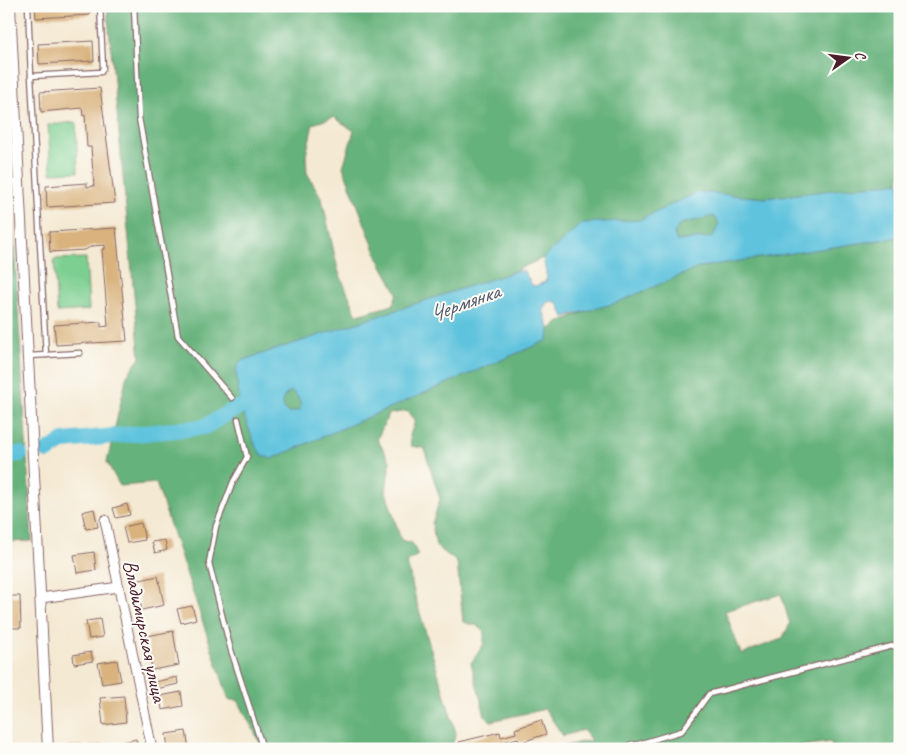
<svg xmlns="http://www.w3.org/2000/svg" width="906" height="755" font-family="Caveat,sans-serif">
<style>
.green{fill:#7dcf91;stroke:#64775e}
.forest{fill:#66b27b;stroke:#586853;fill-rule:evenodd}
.water{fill:#5fc3dd;stroke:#547184;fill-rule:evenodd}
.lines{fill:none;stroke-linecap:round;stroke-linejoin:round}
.river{stroke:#5fc3dd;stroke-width:16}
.building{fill:#d9b27d}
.service-casing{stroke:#866666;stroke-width:7}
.minor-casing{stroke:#866666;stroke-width:11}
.tertiary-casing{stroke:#866666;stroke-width:12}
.service{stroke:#fff;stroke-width:4.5}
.minor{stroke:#fff;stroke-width:9}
.tertiary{stroke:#fff;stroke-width:10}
.labels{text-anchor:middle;stroke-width:4;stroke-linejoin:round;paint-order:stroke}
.street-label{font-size:21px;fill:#4a1f2b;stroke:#fdfcf7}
.water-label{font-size:22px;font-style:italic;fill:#515869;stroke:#fdfcf7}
</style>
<rect width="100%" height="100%" fill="#fdfcf7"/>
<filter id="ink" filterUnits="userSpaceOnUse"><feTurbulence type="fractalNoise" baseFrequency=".02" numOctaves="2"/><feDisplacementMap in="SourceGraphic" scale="10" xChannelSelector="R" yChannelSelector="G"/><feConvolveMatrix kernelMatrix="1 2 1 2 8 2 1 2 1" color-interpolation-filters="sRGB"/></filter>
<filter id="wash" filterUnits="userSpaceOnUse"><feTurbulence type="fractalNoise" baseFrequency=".0096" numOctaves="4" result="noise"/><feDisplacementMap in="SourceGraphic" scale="20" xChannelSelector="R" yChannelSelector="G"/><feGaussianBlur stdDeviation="1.12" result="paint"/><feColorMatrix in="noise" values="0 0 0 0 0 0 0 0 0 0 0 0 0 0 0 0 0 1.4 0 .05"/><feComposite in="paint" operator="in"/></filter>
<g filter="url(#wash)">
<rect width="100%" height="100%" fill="#f4e9d3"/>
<g class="green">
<path d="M76 122 78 172 51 173 48 125Z"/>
<path d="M86 258 89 310 57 312 54 259Z"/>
</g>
<g class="forest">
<path d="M107 6H900V181L877 189 637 222 552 254 490 282 306 345 259 445 548 331 561 321 618 299 673 270 900 227V749H832L831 742 781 749H553L591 740 583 730 563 736 545 709 491 721 485 716 471 663 484 644V631L478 626 463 622 457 562 436 546 432 524 440 499 424 448 411 446 410 435 415 421 407 411 389 414 377 439 390 461 386 492 401 540 412 543 418 555 407 562 416 600 456 733 451 749H263L238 700H229L156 483 120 486 107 462 127 375 140 358ZM334 117 354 131 343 167 378 258 397 293 393 305 357 315 338 270 322 199 307 173 306 155 313 124ZM781 594 790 624 782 639 741 654 725 611Z"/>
<path d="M6 109 32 541 6 542Z"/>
<path d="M717 211 725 216 718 242 676 245 670 229 680 219Z"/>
<path d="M298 389 306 409 292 417 276 405 284 390Z"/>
</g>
<path class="water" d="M900 182V237L700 267 616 303 564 317 558 303 552 301 546 303 543 310 549 328 548 340 271 459 262 455 256 447 240 406 236 371 240 361 516 271H524L532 285 535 286 545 282 547 278 543 258 582 223 639 220 698 192 765 198ZM714 216 719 223 713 237 677 241 674 233 680 224ZM291 391C298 396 302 401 300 410L288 413 284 409C282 400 282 396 291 391Z"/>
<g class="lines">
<g class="river">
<path d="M47 451 64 441 204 427 235 409 260 400"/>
<path d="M6 457 7 455 20 454"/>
</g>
</g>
<g id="blocks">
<g class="building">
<path d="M35 6H90V15L36 18Z"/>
<path d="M93 41 94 61 39 64 38 44Z"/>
<path d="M100 88 115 203 47 207 46 186 87 183V187L94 186 91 147H87L85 115 83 116 82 108 41 112 40 92Z"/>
<path d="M116 228 127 341 56 345 54 325 101 322V327L108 326 102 249H105V245L92 246 85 250 50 252 49 232Z"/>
<path d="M127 504 130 515 116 518 113 508Z"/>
<path d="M94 509 98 527 86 529 82 512Z"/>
<path d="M141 523 145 540 127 543 123 527Z"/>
<path d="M165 540 167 550 155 553 152 542Z"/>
<path d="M94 552 96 570 77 573 74 555Z"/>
<path d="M158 576 164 605 142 610 136 581Z"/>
<path d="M11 596H20L21 628H11Z"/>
<path d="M192 606 196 619 181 623 177 609Z"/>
<path d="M100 619 103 637 89 639 86 621Z"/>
<path d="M173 631 179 665 152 670 147 636Z"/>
<path d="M91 652 93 661 74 664 73 655Z"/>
<path d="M117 660 121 681 102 684 98 663Z"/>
<path d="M177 677 178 684 152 690 150 683Z"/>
<path d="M181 692 183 706 162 710 160 696Z"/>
<path d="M124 696 126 722 103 725 100 698Z"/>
<path d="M541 720 546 734 519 743 518 738 502 742 504 749H461L459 742 500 732 501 737 516 733 515 729Z"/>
<path d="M186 731 189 749H168L166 734Z"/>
<path d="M136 739 139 749H113L112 745Z"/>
<path d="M103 744 104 749H90V746Z"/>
<path d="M82 745 83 749H67V746Z"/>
</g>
</g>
</g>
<g filter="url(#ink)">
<use href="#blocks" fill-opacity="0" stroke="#866666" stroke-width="1"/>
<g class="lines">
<defs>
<g id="service">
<path d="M28 6 31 76 101 72 103 68 100 6"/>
<path d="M134 6 139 118 178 336 232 398"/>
<path d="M31 76 46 355 80 353"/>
<path d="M29 356 46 355"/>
<path d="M238 419 247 457 233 482 216 526 209 563 230 647 263 749"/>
<path d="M632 746 682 731 709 694 900 644"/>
</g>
<g id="minor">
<path d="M105 520 152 749"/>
<path d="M41 598 119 587"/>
<path d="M631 749 632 746"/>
</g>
<path id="tertiary" d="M10 6 48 749"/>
</defs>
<use href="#service" class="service-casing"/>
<use href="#minor" class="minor-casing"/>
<use href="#tertiary" class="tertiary-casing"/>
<use href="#service" class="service"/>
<use href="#minor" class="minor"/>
<use href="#tertiary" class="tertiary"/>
</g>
</g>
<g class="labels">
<g class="street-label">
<text transform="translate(145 631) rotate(78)" y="7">Владимирская улица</text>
</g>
<g class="water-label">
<text transform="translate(464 302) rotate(-20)" y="8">Чермянка</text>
</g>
</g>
<rect width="906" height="755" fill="none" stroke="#fdfcf7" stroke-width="25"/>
<g transform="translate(848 58) rotate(76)" stroke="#fdfcf7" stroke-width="4" paint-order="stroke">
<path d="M0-4L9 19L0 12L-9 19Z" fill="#4a1f2b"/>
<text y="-8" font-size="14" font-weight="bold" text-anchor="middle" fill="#4a1f2b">С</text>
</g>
</svg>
